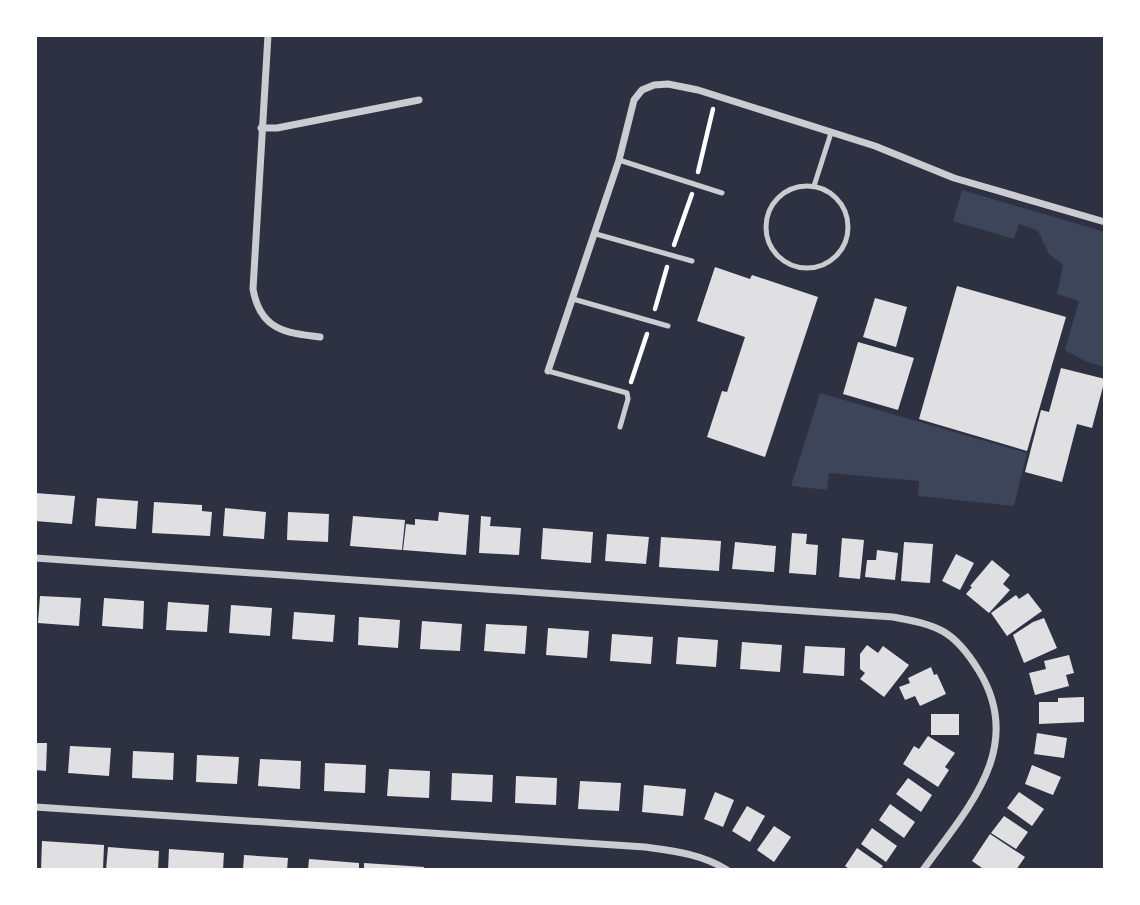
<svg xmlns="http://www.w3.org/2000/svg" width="1140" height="905" font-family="Overpass,sans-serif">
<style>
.green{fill:#3c4559}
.building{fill:#e0e0e3}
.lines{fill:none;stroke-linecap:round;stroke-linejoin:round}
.path{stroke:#fff;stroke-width:4.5}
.service{stroke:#caccd0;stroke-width:5}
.minor{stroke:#caccd0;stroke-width:7}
</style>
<rect width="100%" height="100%" fill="#2d3142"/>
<g class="green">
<path d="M962 190 1105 232V367L1087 362 1065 350 1079 301 1057 294 1063 265 1049 254 1038 231 1019 224 1014 239 953 221Z"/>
<path d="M820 393 1027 453 1014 506 918 496 919 481 829 473 827 490 791 486Z"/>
</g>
<g class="building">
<path d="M715 267 750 279 752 275 818 297 765 457 707 437 722 391 727 392 745 337 697 321Z"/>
<path d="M957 286 1066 317 1027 451 919 419Z"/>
<path d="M875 298 907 307 896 347 863 337Z"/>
<path d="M858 342 914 358 898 410 843 394Z"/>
<path d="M1061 368 1105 379 1092 428 1077 424 1062 482 1025 472 1041 410 1049 412Z"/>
<path d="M35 493 75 496 72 524 35 521Z"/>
<path d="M97 498 138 501 136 529 95 526Z"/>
<path d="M154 502 202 505V511L212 512 210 536 152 533Z"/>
<path d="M225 508 266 512 264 539 223 536Z"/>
<path d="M288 512 329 514 328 542 287 540Z"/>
<path d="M439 512 469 515 466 555 403 550 406 524 415 525V519L438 521Z"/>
<path d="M353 516 405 520 402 550 350 546Z"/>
<path d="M481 516 491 517 490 526 521 528 519 555 479 553Z"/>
<path d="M543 528 593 532 591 563 541 559Z"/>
<path d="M792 533 807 534 806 544 818 545 816 575 789 573Z"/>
<path d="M607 534 649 537 646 564 605 561Z"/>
<path d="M661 537 721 541 719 571 659 567Z"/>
<path d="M842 538 864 540 860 579 839 577Z"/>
<path d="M735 542 776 546 774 572 732 569Z"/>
<path d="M904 542 933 544 930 583 901 581Z"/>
<path d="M877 550 898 553 895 580 865 577 867 560H876Z"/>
<path d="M956 554 974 563 960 590 942 581Z"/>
<path d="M992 560 1010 575 1003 584 1010 590 989 613 966 594 972 587 970 586Z"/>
<path d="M1028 593 1042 611 1007 636 991 613 1016 595 1019 599Z"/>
<path d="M40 596 81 598 79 626 38 623Z"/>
<path d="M104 598 144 601 143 629 102 626Z"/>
<path d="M168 602 209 605 207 632 166 630Z"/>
<path d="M231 605 272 608 270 636 229 633Z"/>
<path d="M294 612 335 615 333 642 292 639Z"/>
<path d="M359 617 400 620 398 648 358 645Z"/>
<path d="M1044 618 1057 648 1024 663 1013 635 1033 622Z"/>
<path d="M422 621 462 624 460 651 420 649Z"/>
<path d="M486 624 527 626 525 654 484 651Z"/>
<path d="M548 628 589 631 587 658 546 655Z"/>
<path d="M612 634 653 637 651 664 610 661Z"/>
<path d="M678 637 718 640 716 667 676 664Z"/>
<path d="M742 642 782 645 780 672 740 669Z"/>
<path d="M867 645 878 653 883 646 909 665 884 697 860 679 865 673 860 669V654Z"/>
<path d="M805 646 845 648 844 676 803 673Z"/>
<path d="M1069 655 1074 673 1066 675 1069 686 1035 695 1029 673 1046 669 1044 661Z"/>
<path d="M931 667 934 675 937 674 946 694 920 706 915 696 905 700 899 687 910 683 908 678Z"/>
<path d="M1084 697V722L1039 724V702H1058V698Z"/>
<rect x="931" y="714" width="28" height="21"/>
<path d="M1037 733 1067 738 1064 758 1034 754Z"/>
<path d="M928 736 955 753 945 767 949 770 938 787 903 764 914 746 919 749Z"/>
<path d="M35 743H47L46 771 35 770Z"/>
<path d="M70 746 111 748 109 776 68 773Z"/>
<path d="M133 751 174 753 173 780 132 778Z"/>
<path d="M197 755 239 757 237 784 196 782Z"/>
<path d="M260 759 301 761 300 789 258 786Z"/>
<path d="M325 763 366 765 365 793 324 791Z"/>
<path d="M1032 765 1061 777 1053 795 1025 784Z"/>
<path d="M389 769 430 771 429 798 387 796Z"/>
<path d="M452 773 493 775 492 802 451 800Z"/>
<path d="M516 776 557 778 556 805 515 803Z"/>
<path d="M908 778 932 795 921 812 896 794Z"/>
<path d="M580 781 621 783 619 811 578 809Z"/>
<path d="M644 785 686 789 683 816 642 812Z"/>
<path d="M715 792 734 800 723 827 704 819Z"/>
<path d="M1019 792 1044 809 1032 826 1007 808Z"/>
<path d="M890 804 915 822 904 838 879 820Z"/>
<path d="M747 806 765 816 750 842 732 831Z"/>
<path d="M1004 816 1028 832 1016 849 991 833Z"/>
<path d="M774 826 791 837 774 862 757 850Z"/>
<path d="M872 828 897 846 886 862 861 844Z"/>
<path d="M990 834 1025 857 1016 870H985L972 861Z"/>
<path d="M42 841 104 845 103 870H41Z"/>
<path d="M108 847 159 851 158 870H106Z"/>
<path d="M857 848 883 866 880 870H850L845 866Z"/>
<path d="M169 849 224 853 223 870H168Z"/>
<path d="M244 855 288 858 287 870H243Z"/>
<path d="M309 859 359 863V870H308Z"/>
<path d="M364 863 424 867V870H364Z"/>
</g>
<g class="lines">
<g class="path">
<path d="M698 172 713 109"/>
<path d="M674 245 692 194"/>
<path d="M655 309 667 267"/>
<path d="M631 382 647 334"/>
</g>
<g class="service">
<path d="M619 160 722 193"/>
<circle cx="807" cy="227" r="41"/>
<path d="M814 186 831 133"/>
<path d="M596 234 692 261"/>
<path d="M573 299 668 326"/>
<path d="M548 371 627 393 628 399 620 427"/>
</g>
<g class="minor">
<path d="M268 35 253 289C260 329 284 333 320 337"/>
<path d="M261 128H277L419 100"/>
<path d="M548 371 619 160 634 100 642 90 654 85 668 84 698 90 875 146 954 178 1105 222"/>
<path d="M35 558 893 617C938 625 954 630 979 671 1026 748 967 809 923 870"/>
<path d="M35 807 645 847C674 851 702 854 727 870"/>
</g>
</g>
<rect width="1140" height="905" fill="none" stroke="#ffffff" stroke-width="74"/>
</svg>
